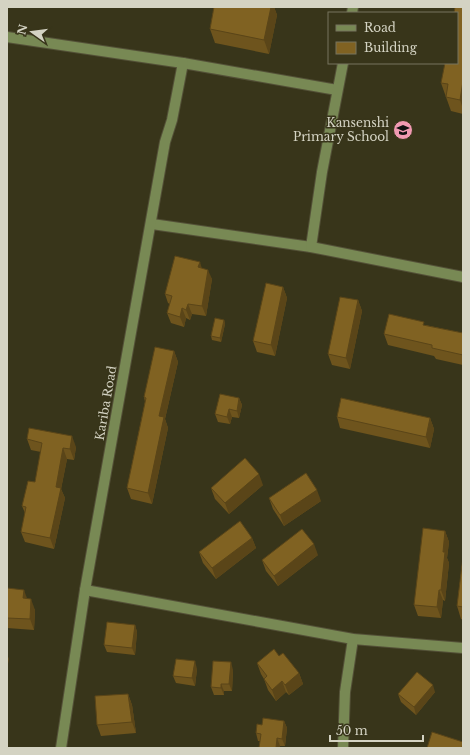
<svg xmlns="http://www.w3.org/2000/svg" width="470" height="755" font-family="'Libre Baskerville',serif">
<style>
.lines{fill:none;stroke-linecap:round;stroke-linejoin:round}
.minor-casing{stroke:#545138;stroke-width:12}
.minor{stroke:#788954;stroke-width:10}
.wall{fill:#6e541d}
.shaded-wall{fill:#5a4518}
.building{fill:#806222;stroke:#5a4518}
.labels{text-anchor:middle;stroke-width:3;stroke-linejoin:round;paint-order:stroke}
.poi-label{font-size:12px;fill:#d4d3c3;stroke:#38351a;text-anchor:end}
.street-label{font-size:12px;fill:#d4d3c3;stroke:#38351a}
</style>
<rect width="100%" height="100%" fill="#38351a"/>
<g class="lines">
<defs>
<g id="minor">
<path d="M352 13 353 7"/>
<path d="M7 37 183 63 337 90"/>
<path d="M152 224 311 247 463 277"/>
<path d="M311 247 322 172 343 63"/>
<path d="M85 590 353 639 463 648"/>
<path d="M61 748 85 590 165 142 172 120 183 63"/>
<path d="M343 748 345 692 353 639"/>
</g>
</defs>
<use href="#minor" class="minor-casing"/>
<use href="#minor" class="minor"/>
</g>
<g class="wall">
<path d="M214 7H274L277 15 269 54 215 43 210 29Z"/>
<path d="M463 7V114L451 111 441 83Z"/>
<path d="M202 268 212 279 206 316 192 314 190 320 186 318 184 327 171 323 167 313 170 304 168 303 165 294Z"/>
<path d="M283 287 287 298 275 356 257 352 253 341Z"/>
<path d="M358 300 362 311 350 369 332 365 328 354Z"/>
<path d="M224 320 225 324 221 342 212 340 211 336Z"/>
<path d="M425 325 463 333V365L436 359 434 356 388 345 384 334Z"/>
<path d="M174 351 178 362 165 419 168 428 152 504 131 499 127 488 145 402 144 397Z"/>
<path d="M239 398 242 405 239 418 232 417 230 424 218 422 215 414Z"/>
<path d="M337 417 430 418 434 429 430 448 340 428Z"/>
<path d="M27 439 76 447 74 460 67 459 61 489 65 498 54 549 25 542 21 532 25 513 22 506 35 482 41 452 31 450Z"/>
<path d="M263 485 229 514 215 499 211 488Z"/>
<path d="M269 498 321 501 284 526 273 509Z"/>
<path d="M445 531 449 542 447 558 449 563 445 601 443 600 441 618 418 616 414 605Z"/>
<path d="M252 538 256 548 216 579 203 563 199 552Z"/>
<path d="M318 555 278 586 266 571 262 560Z"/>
<path d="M463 557V620L461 619 457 606Z"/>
<path d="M7 588 27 599 35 610 34 630 7 628Z"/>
<path d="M135 625 137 632 135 655 107 652 104 645Z"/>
<path d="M279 656 299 673 303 684 289 695 286 692 276 701 268 690 264 679 261 674 257 663Z"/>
<path d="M197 669 195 686 176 683 173 676Z"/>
<path d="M233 670 232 691H224V695H214L211 687Z"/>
<path d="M435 692 416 715 401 702 398 694Z"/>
<path d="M128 694 132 705 136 733 101 736 97 725Z"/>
<path d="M284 721 287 728 285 746H280L279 748H259L260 741H258L256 733 262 725Z"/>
</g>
<g class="shaded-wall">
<path d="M271 7H274L277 15 269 54 264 40Z"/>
<path d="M463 81V109L460 100Z"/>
<path d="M200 262 203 272 198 267Z"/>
<path d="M208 270 212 279 206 316 202 306Z"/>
<path d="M283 287 287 298 275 356 271 345Z"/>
<path d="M358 300 362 311 350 369 346 358Z"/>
<path d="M188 304 192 314 190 320 186 310Z"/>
<path d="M182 308 186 318 184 327 180 317Z"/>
<path d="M224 320 225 324 221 342 220 338Z"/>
<path d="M174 351 178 362 165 419 168 428 152 504 148 493 159 416Z"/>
<path d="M239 398 242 405 239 418 237 411Z"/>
<path d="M229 409 232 417 230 424 227 417Z"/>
<path d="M430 418 434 429 430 448 426 437Z"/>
<path d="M72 436 76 447 74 460 70 449Z"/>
<path d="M63 448 67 459 61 489 65 498 54 549 50 538 56 487Z"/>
<path d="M259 474 263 485 229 514 225 503Z"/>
<path d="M317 490 321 501 284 526 280 515Z"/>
<path d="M445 531 449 542 447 558 449 563 445 601 441 590 443 552Z"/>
<path d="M252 538 256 548 216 579 212 568Z"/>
<path d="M314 544 318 555 278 586 274 576Z"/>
<path d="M24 590 28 601 23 598Z"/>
<path d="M439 590 443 600 441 618 437 607Z"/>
<path d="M31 599 35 610 34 630 30 619Z"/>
<path d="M135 625 137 632 135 655 132 648Z"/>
<path d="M7 654 9 659 7 669Z"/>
<path d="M195 661 197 669 195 686 192 678Z"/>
<path d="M231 662 233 670 232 691 229 684Z"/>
<path d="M299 673 303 684 289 695 285 685Z"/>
<path d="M282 681 286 692 276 701 272 690Z"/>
<path d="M221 684 224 691V695L221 688Z"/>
<path d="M433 685 435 692 416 715 414 707Z"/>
<path d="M128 694 132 705 136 733 132 722Z"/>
<path d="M284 721 287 728 285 746 282 739Z"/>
<path d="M277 738 280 746 279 748H276Z"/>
</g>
<g class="building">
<path d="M214 7H271L264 40 210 29Z"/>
<path d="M455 7H463V81L460 100 446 97 448 84 441 83 445 63H457V13H454Z"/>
<path d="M175 256 200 262 198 267 208 270 202 306 188 304 186 310 182 308 180 317 167 313 172 296 165 294Z"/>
<path d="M266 283 283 287 271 345 253 341Z"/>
<path d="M340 297 358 300 346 358 328 354Z"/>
<path d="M389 314 424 322 423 325 463 333V355L432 348V345L384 334Z"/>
<path d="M215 318 224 320 220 338 211 336Z"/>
<path d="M155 347 174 351 159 416 164 417 148 493 127 488 146 398 144 397Z"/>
<path d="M220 394 239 398 237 411 229 409 227 417 215 414Z"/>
<path d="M341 398 430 418 426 437 337 417Z"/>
<path d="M29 428 72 436 70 449 63 448 56 487 61 488 50 538 21 532 26 507 22 506 28 481 35 482 42 443 27 439Z"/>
<path d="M245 458 259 474 225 503 211 488Z"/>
<path d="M306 473 317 490 280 515 269 498Z"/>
<path d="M240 521 252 538 212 568 199 552Z"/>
<path d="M423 528 445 531 443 552H445L441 590H439L437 607 414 605Z"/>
<path d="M302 529 314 544 274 576 262 560Z"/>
<path d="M463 557V607L457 606Z"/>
<path d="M7 588 24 590 23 598 31 599 30 619 7 618Z"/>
<path d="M107 622 135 625 132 648 104 645Z"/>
<path d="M274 649 279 656 283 653 299 673 285 685 282 681 272 690 264 679 267 676 257 663Z"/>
<path d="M176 659 195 661 192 678 173 676Z"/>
<path d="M213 661 231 662 229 684H221V688L211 687Z"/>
<path d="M417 672 433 685 414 707 398 694Z"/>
<path d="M128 694 132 722 97 725 95 696Z"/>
<path d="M263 718 284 721 282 739 277 738 276 748H259L261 734 256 733 257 724 262 725Z"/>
<path d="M432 732 463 742 462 748H427Z"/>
</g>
<defs>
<symbol id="school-disc" viewBox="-11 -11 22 22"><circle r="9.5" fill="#f19ab2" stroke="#38351a"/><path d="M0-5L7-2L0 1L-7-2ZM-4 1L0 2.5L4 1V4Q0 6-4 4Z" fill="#111"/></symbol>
</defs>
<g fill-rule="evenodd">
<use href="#school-disc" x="392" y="119" width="22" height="22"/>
</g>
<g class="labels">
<g class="poi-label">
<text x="389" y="127">Kansenshi<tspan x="389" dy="14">Primary School</tspan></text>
</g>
<g class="street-label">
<text transform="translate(106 403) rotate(-80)" y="4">Kariba Road</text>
</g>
</g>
<rect width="470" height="755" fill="none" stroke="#d4d3c3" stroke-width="16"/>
<rect x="328" y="12" width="130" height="52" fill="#38351a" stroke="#76745e"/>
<rect x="336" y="25" width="20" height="6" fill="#788954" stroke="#76745e"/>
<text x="364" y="32" font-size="12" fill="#d4d3c3">Road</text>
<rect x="336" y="42" width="20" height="12" fill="#806222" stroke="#76745e"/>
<text x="364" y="52" font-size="12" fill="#d4d3c3">Building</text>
<g transform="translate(32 32) rotate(284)" stroke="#38351a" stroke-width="3" paint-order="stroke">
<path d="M0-3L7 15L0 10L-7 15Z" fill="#d4d3c3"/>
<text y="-6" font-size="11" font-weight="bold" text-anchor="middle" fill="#d4d3c3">N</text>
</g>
<path d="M330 735v6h93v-6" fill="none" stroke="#d4d3c3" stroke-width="2"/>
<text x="336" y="735" font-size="12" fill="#d4d3c3" stroke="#38351a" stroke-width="3" paint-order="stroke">50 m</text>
</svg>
